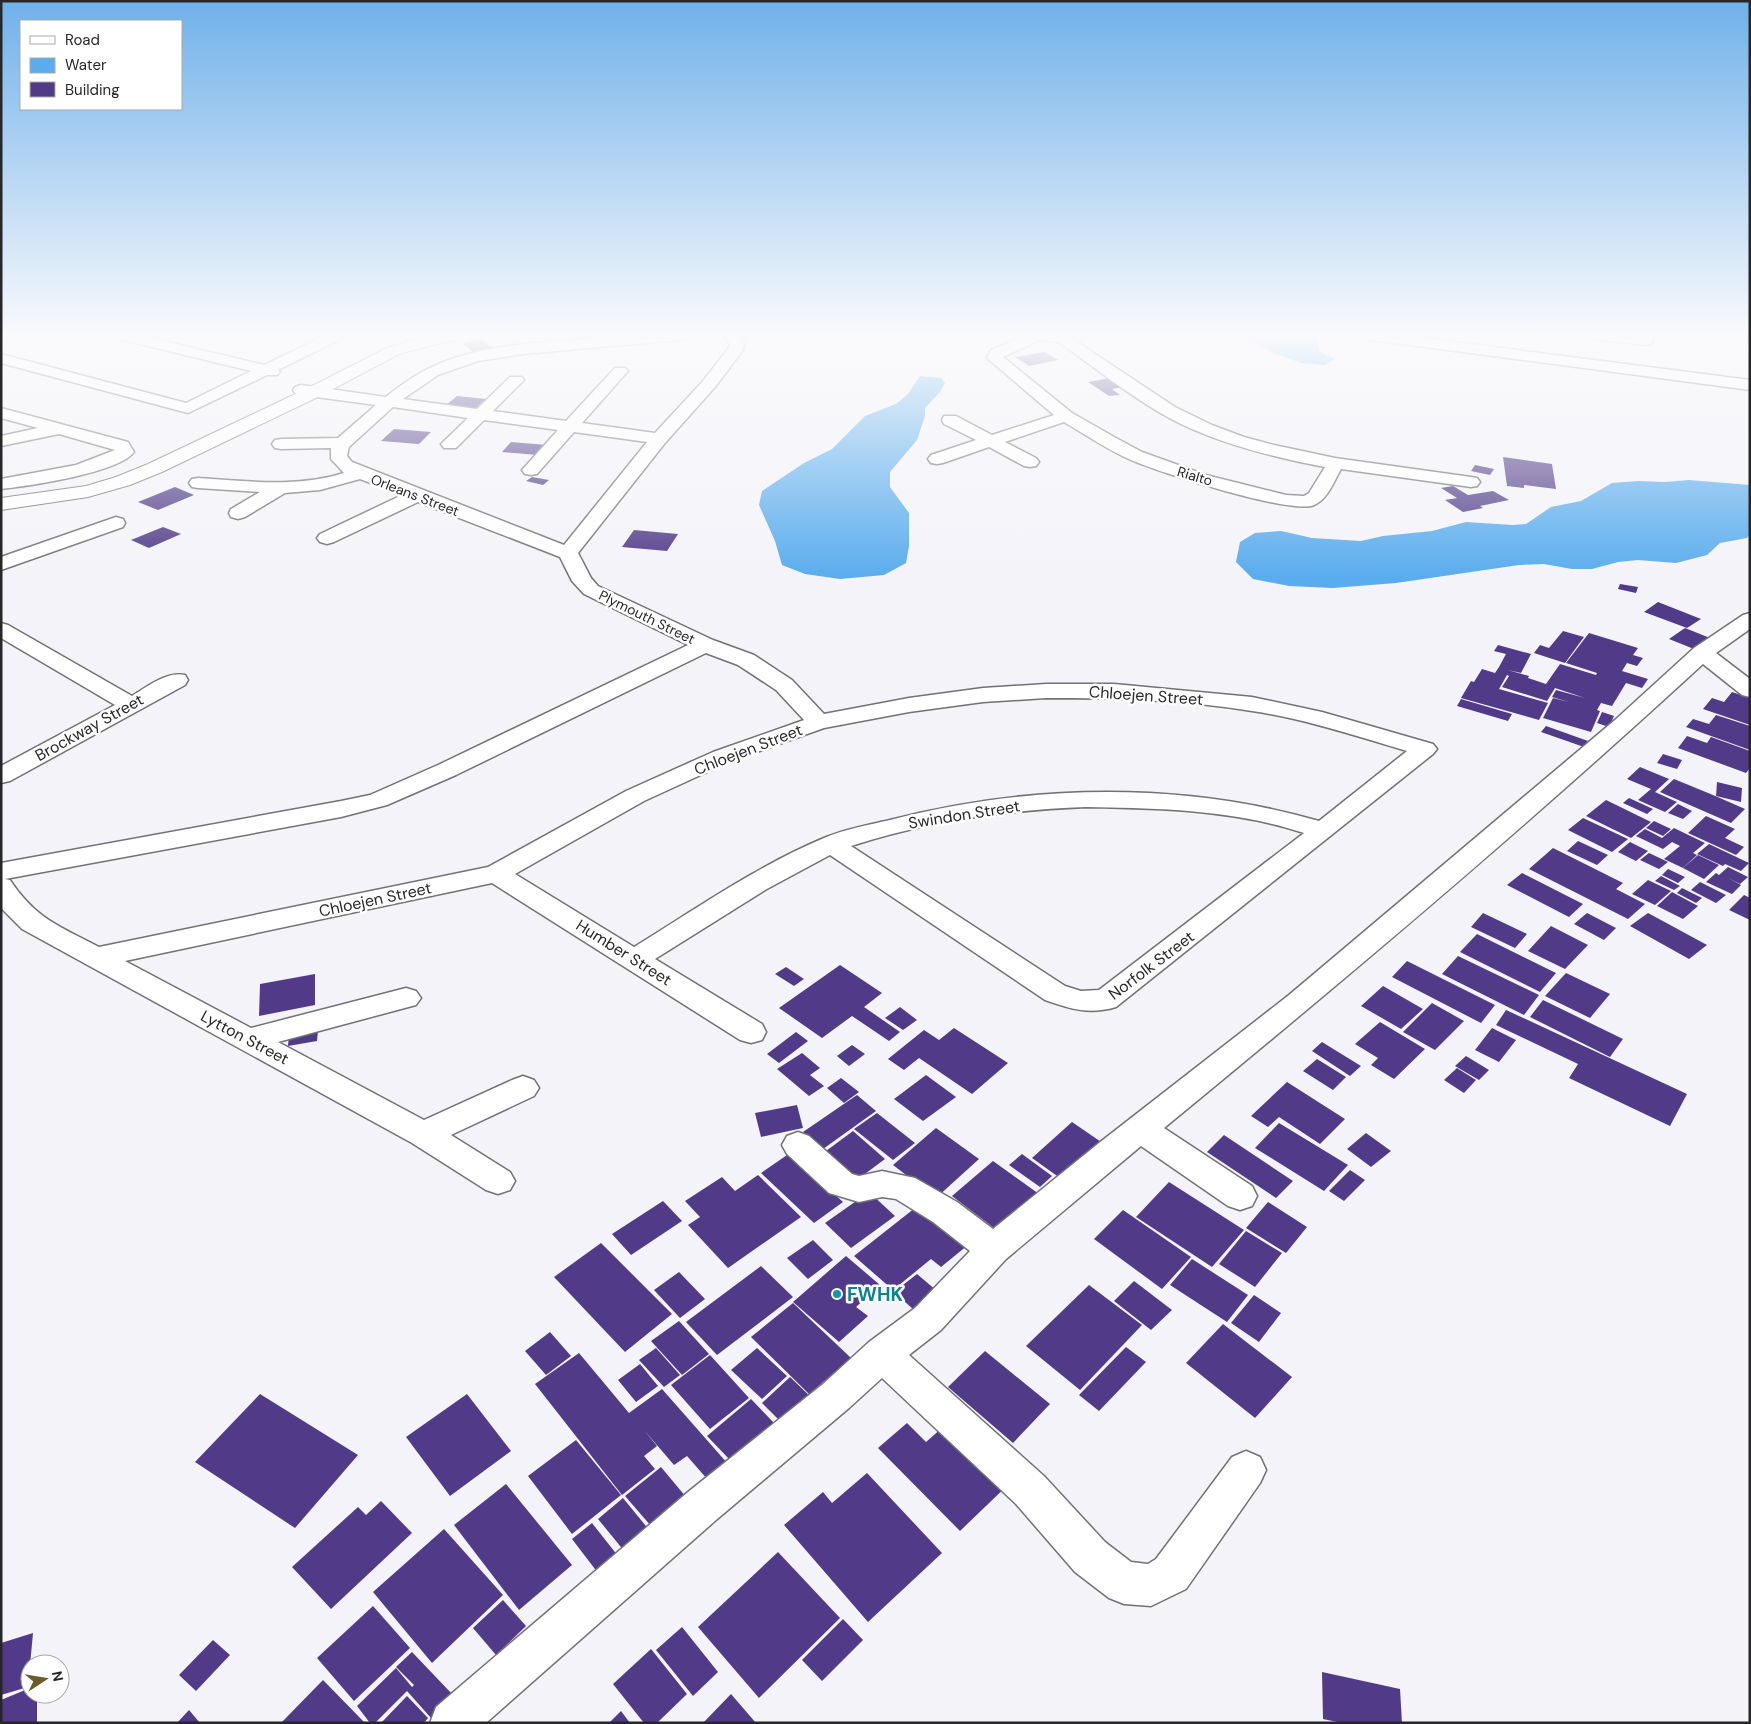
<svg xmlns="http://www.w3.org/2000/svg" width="1751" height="1724" font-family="'DM Sans',sans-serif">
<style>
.water{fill:#59aced}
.building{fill:#513b88}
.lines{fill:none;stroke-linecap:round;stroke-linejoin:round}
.street-casing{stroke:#717176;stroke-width:3}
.secondary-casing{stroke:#717176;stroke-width:2}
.street{fill:#fff;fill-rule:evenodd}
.secondary{fill:#fff;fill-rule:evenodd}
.culture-dot{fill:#0f9aa8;stroke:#fff;stroke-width:2}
.labels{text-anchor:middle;stroke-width:5;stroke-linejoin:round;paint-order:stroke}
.far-street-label{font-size:14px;fill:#272729;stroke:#fff}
.street-label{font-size:16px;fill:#272729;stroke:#fff}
.near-culture-label{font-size:19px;font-weight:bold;fill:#0d838f;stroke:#fff;text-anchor:start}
</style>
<rect width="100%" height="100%" fill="#f3f3f9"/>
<g class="water">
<path d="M1242 336H1317C1318 351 1320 353 1335 359L1325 365 1301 363 1269 351Z"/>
<path d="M920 376 941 378 945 383 940 392 925 408V416L917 440 890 472V487L909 513V546L906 563 884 575 840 579 805 574 782 565 775 541 759 505 762 491 804 463 832 449 865 416 896 404 908 394Z"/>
<path d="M1689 480 1750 485V534L1747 538 1720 543 1707 555 1676 563 1638 560 1618 562 1592 569H1572L1544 564 1519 565 1396 583 1333 588 1289 586 1253 579 1236 562 1240 542 1255 533 1281 531 1312 538 1361 541 1383 536 1432 531 1466 522 1513 525 1526 524 1551 507 1581 501 1612 483 1638 481 1665 482Z"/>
</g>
<g class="building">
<path d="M482 339 495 351 476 355 463 343Z"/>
<path d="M1045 352 1058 360 1029 366 1015 357Z"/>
<path d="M1116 377 1130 386 1112 389 1120 395 1109 396 1088 382Z"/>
<path d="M457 396 486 399 474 409 445 406Z"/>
<path d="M394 429 431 432 419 444 381 441Z"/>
<path d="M511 442 547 445 538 455 502 452Z"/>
<path d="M1503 457 1552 464 1556 489 1524 485V488L1507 486Z"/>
<path d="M1475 465 1494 469 1490 475 1471 471Z"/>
<path d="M532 477 549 480 543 485 526 481Z"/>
<path d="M1453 486 1468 495 1493 491 1509 500 1480 506 1483 508 1463 512 1445 500 1457 498 1441 488Z"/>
<path d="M175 487 194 495 158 510 138 502Z"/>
<path d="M163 527 181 534 149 548 131 540Z"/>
<path d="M634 530 678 534 667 551 622 547Z"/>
<path d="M1620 584 1638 587 1636 593 1618 589Z"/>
<path d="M1658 602 1701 619 1687 628 1644 612Z"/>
<path d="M1685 628 1715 640 1699 651 1669 639Z"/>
<path d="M1563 631 1584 637 1565 663 1534 653 1540 645 1549 648Z"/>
<path d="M1589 633 1638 648 1633 655 1643 658 1637 666 1627 663 1622 671 1648 679 1642 688 1626 683 1612 706 1601 703 1597 710 1600 711 1591 732 1543 718 1553 698 1569 702 1552 697 1556 690 1585 698 1555 688 1547 701 1502 687 1509 676 1507 675 1499 689 1548 703 1539 720 1461 698 1471 681 1474 682 1482 669 1495 673 1499 667 1506 654 1494 651 1498 645 1531 654 1521 673 1508 670 1529 676 1528 678 1546 684 1560 664 1596 675 1597 673 1566 663Z"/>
<path d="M1732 692 1750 698V725L1703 709 1712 698 1724 702Z"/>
<path d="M1461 699 1512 714 1508 721 1457 706Z"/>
<path d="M1602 712 1614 716 1609 727 1597 723Z"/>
<path d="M1716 715 1750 726V750L1686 727 1693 719 1709 724Z"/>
<path d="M1546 726 1588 741 1584 747 1541 732Z"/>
<path d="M1687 736 1707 743 1711 737 1750 751V768L1746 773 1678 748Z"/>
<path d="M1663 754 1682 760 1677 769 1657 763Z"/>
<path d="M1640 767 1669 779 1655 792 1677 802 1665 812 1638 800 1651 789 1627 779Z"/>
<path d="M1674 779 1713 795 1745 809 1731 823 1660 792Z"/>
<path d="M1717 782 1742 788 1741 802 1716 796Z"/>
<path d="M1629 798 1653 809 1647 814 1623 803Z"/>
<path d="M1606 800 1651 822 1631 838 1586 816Z"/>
<path d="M1678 804 1692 811 1683 819 1668 813Z"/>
<path d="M1706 816 1735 829 1725 838 1744 847 1736 855 1688 833Z"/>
<path d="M1583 818 1628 839 1612 852 1568 830Z"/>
<path d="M1654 821 1671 829 1663 836 1646 828Z"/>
<path d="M1674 828 1705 843 1693 853 1697 855 1683 868 1664 859 1680 846 1672 842 1663 849 1636 836 1645 829 1662 838Z"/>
<path d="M1578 841 1608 855 1597 865 1567 851Z"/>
<path d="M1630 842 1648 851 1636 861 1618 852Z"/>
<path d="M1709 844 1749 863 1741 871 1725 864 1723 866 1697 854Z"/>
<path d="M1553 848 1623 883 1616 889 1645 904 1628 919 1529 869Z"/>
<path d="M1649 853 1668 862 1659 869 1640 860Z"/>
<path d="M1698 855 1719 865 1704 879 1683 868Z"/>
<path d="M1728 867 1748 877 1740 884 1728 878 1741 885 1732 894 1706 882 1716 873 1719 875Z"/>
<path d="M1668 869 1685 877 1678 883 1662 875Z"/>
<path d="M1522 873 1583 904 1569 917 1507 885Z"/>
<path d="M1661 876 1680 886 1674 890 1655 881Z"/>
<path d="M1648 880 1671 891 1655 905 1632 894Z"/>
<path d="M1700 882 1726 895 1716 903 1691 890Z"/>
<path d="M1682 888 1702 898 1696 903 1677 893Z"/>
<path d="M1672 892 1698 906 1683 919 1657 906Z"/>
<path d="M1744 895 1750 898V920L1729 910Z"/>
<path d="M1483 913 1527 934 1515 948 1471 927Z"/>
<path d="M1587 913 1616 928 1604 940 1574 924Z"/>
<path d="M1648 913 1707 945 1689 959 1630 926Z"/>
<path d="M1551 926 1588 945 1565 969 1528 951Z"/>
<path d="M1477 934 1556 973 1540 992 1460 952Z"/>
<path d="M1458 956 1539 995 1524 1015 1442 974Z"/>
<path d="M1407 961 1495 1005 1481 1023 1392 977Z"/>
<path d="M840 965 882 993 864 1007 900 1032 889 1041 852 1016 822 1038 779 1008Z"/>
<path d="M786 967 804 979 794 986 775 974Z"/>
<path d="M1566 973 1610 994 1590 1018 1545 996Z"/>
<path d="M315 974V1005L259 1016 260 984Z"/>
<path d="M1383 986 1423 1009 1401 1029 1361 1006Z"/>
<path d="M1543 1000 1623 1039 1610 1057 1530 1017Z"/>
<path d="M1432 1003 1464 1021 1435 1050 1403 1032Z"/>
<path d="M900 1007 917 1020 903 1030 885 1018Z"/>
<path d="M1506 1010 1687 1094 1670 1126 1569 1078 1578 1064 1496 1025Z"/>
<path d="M1380 1022 1425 1049 1394 1079 1371 1065 1378 1058 1355 1044Z"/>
<path d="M954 1028 1008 1063 972 1094 919 1058 904 1070 888 1059 924 1030 939 1040Z"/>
<path d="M1492 1028 1516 1040 1499 1062 1475 1050Z"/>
<path d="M318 1030 317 1041 288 1046 289 1035Z"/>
<path d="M796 1032 808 1041 779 1063 767 1054Z"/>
<path d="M1322 1042 1361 1066 1350 1076 1312 1051Z"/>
<path d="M852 1045 865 1054 849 1066 837 1056Z"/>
<path d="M802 1053 820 1068 810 1075 824 1086 809 1096 777 1069Z"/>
<path d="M1466 1056 1489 1070 1479 1080 1455 1066Z"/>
<path d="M1317 1059 1346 1077 1333 1090 1303 1071Z"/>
<path d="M1457 1068 1476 1080 1464 1093 1444 1080Z"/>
<path d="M926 1075 956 1097 923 1121 894 1099Z"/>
<path d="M841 1078 859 1092 844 1103 827 1088Z"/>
<path d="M1287 1082 1345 1119 1320 1144 1279 1117 1268 1127 1251 1116Z"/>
<path d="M857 1095 876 1111 823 1149 803 1132Z"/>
<path d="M797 1105 803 1128 761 1137 755 1113Z"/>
<path d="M877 1113 915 1143 893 1160 854 1129Z"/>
<path d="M1072 1122 1107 1146 1067 1183 1032 1158Z"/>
<path d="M1279 1123 1348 1165 1324 1191 1255 1148Z"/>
<path d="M936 1128 979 1159 936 1198 893 1165Z"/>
<path d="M853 1131 885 1159 854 1182 822 1154Z"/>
<path d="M1366 1133 1391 1151 1371 1167 1347 1149Z"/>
<path d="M1224 1135 1293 1181 1276 1198 1207 1152Z"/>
<path d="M790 1153 843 1202 814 1223 761 1173Z"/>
<path d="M1022 1154 1052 1176 1040 1187 1009 1165Z"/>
<path d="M993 1161 1039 1194 998 1231 952 1196Z"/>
<path d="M1350 1170 1365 1180 1344 1201 1329 1191Z"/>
<path d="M758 1175 801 1217 728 1268 688 1225 700 1217 685 1201 722 1177 735 1191Z"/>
<path d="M1169 1182 1244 1230 1212 1267 1136 1217Z"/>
<path d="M869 1192 895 1216 851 1248 825 1223Z"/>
<path d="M663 1201 682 1221 631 1255 612 1234Z"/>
<path d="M1268 1202 1307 1227 1286 1253 1246 1228Z"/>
<path d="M920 1204 968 1245 941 1267 931 1259 893 1290 854 1256Z"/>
<path d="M1123 1210 1191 1257 1162 1289 1094 1239Z"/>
<path d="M1246 1231 1282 1253 1255 1287 1219 1264Z"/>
<path d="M813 1240 833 1260 808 1279 787 1258Z"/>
<path d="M601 1243 672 1314 625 1352 554 1277Z"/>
<path d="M846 1256 880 1285 856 1307 868 1316 839 1342 793 1302Z"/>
<path d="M1192 1259 1248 1295 1227 1322 1170 1285Z"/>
<path d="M761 1266 793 1297 717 1355 686 1322Z"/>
<path d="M679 1272 705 1299 680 1318 654 1290Z"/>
<path d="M917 1274 937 1291 914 1310 894 1292Z"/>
<path d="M1134 1281 1172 1310 1151 1330 1114 1301Z"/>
<path d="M1089 1285 1142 1325 1080 1390 1026 1346Z"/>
<path d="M1254 1295 1281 1313 1259 1342 1231 1323Z"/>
<path d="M793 1303 851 1358 809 1394 751 1337Z"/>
<path d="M679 1321 709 1354 682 1375 651 1341Z"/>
<path d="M1223 1324 1292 1377 1255 1418 1186 1363Z"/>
<path d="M550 1332 571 1356 546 1375 525 1351Z"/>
<path d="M1126 1347 1146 1362 1099 1411 1079 1395Z"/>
<path d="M656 1348 680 1375 664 1387 639 1360Z"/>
<path d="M757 1348 787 1376 762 1399 731 1370Z"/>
<path d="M985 1351 1050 1404 1013 1443 948 1387Z"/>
<path d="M579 1353 629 1413 662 1389 728 1464 708 1480 687 1456 674 1465 644 1430 657 1446 644 1456 655 1469 622 1495 535 1384Z"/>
<path d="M710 1355 749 1398 710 1429 671 1385Z"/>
<path d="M640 1364 658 1386 636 1402 618 1380Z"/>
<path d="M790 1377 813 1399 784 1425 762 1403Z"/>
<path d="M260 1394 358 1455 295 1528 195 1462Z"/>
<path d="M467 1394 511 1451 450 1496 406 1437Z"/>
<path d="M751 1399 774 1423 731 1461 707 1436Z"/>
<path d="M950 1421 1012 1481 960 1531 878 1448 907 1423 926 1442Z"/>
<path d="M576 1440 621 1495 572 1534 528 1476Z"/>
<path d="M661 1467 686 1497 651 1526 625 1496Z"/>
<path d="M867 1473 942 1553 868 1622 784 1525 823 1492 832 1503Z"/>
<path d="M506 1484 572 1565 519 1610 454 1525Z"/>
<path d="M623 1498 650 1531 625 1552 598 1519Z"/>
<path d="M381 1501 412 1533 331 1609 292 1567 358 1507 366 1515Z"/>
<path d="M592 1523 618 1556 598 1573 572 1539Z"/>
<path d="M444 1529 503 1595 432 1663 373 1592Z"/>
<path d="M778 1552 840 1618 759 1698 698 1627Z"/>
<path d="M503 1600 526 1626 496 1655 473 1628Z"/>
<path d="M373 1606 410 1648 354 1701 317 1658Z"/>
<path d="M843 1619 863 1640 822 1681 802 1660Z"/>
<path d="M682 1627 718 1672 693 1696 656 1650Z"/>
<path d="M33 1633 28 1687 1 1695V1643Z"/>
<path d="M213 1640 230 1655 196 1691 179 1675Z"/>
<path d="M651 1649 687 1694 657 1723H644L613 1684Z"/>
<path d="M412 1652 453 1695 431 1718 407 1691 375 1723H370L357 1706 396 1668 412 1687 414 1685 396 1667Z"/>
<path d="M1322 1672 1400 1689 1402 1723H1342L1323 1719Z"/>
<path d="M323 1680 365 1723H281Z"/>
<path d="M30 1688V1694H37V1723H1V1700Z"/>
<path d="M731 1694 756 1723H703Z"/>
<path d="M407 1696 428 1718 424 1723H381Z"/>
<path d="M189 1710 200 1723H177Z"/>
<path d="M621 1711 630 1723H609Z"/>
</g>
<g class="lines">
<defs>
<g id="street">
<path d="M117 336H143L264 365 324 336H343L341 339 278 370 280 372 277 375H267L188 413 1 363V354L186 403 251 371 119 339Z"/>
<path d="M633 336H686L684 339 679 340 523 354 478 361 438 375 403 399 477 409 510 377H522L524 380 493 411 566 421 615 368H625L628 371 582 423 655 433 703 381 728 349 730 344 724 336H739L744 344 743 350 715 387 665 443 578 553 591 578 598 586 713 640 754 655 792 680 824 714 909 698 983 688 1046 684H1114L1252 697 1322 712 1433 744 1437 749 1433 754 1116 1007C1089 1015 1071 1009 1045 1000L830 855 765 890 655 959 762 1024 766 1032 762 1040 751 1043 740 1040 492 883 125 961 251 1028 406 988 416 991 421 998 416 1005 278 1042 424 1120 512 1080 523 1076 534 1080 539 1088 534 1096 451 1135 510 1172 515 1181 510 1190 498 1194 486 1190 412 1143 22 929 1 908V863L341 801 370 795 438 765 688 645 584 594 572 581 560 557 418 502 334 542 327 544 320 542 317 538 320 534 402 495 360 479 320 490 285 493 245 517 238 519 231 517 229 513 231 509 260 492 198 488 192 487 189 483 192 479 198 478C246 481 297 488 344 473L331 459V448L281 449 275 448 272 444 275 440 281 439 338 438 376 405 301 395 295 393 293 390 295 387 301 385 386 397C403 383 421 371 441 363 497 340 573 341 633 336ZM393 407 468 418 441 444 444 448H456L484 420 558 430 522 470 525 474 531 475 537 474 574 432 647 442 564 545 352 462 347 456 349 447ZM706 653 738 665 776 690 804 720 713 752 626 791 488 867 99 947C59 926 36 919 10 880L5 879 341 817 387 805 456 775ZM1046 698C1115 698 1184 700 1252 711 1305 719 1356 736 1407 751L1319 821C1181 781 1028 784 890 820 868 825 845 829 824 838 757 866 696 909 634 947L515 874 644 801 729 762 824 728 909 712 983 702ZM1086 807C1158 808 1235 810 1304 833L1099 990 1081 991 1065 986 851 846C928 821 1006 810 1086 807Z"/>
<path d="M1025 336H1068L1175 407 1212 425 1244 437 1274 445 1335 458 1471 477 1477 478 1480 482 1477 486 1471 487 1341 469C1334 481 1328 499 1314 505 1292 515 1158 472 1131 460 1108 450 1086 435 1064 422L1005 442 1036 458 1039 462 1036 466 1030 467 1024 466 989 447 943 463 937 464 931 463 928 459 931 455 976 440 944 424 942 420 944 416H956L992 435 1054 415 987 358 991 350ZM1040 340 1057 342 1063 345C1102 373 1140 404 1183 425 1228 446 1277 458 1325 467L1309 493 1304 496 1286 495 1206 475 1142 452 1116 438 1072 413 1003 357Z"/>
<path d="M1365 336H1408L1750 380V390L1372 340 1367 339Z"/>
<path d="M1595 336H1655L1651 344 1646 345 1602 340 1597 339Z"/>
<path d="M1 408 128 442 134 452C119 473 28 486 1 489V479L76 465 115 450 59 434 1 446V436L38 428 1 418Z"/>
<path d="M116 517 123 519 125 523 123 527 1 570V557Z"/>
<path d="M1750 613V629L1716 653 1750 679V697L1742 695 1703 664C1528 825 1347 978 1164 1128L1252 1186 1257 1196 1252 1206 1240 1210 1228 1206 1141 1146 1006 1259 941 1330 909 1355 1044 1476 1105 1542 1131 1562 1148 1564 1156 1559 1232 1457 1246 1451 1260 1457 1266 1470 1260 1483 1186 1589 1151 1606 1124 1604 1109 1598 1075 1572 1016 1504 882 1378 849 1408 716 1520 486 1723H430L436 1707 688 1492 823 1384 869 1342 915 1308 970 1251 933 1222 896 1199 882 1197 859 1202 829 1193 787 1154 782 1145 787 1136 798 1132 809 1136 852 1174 859 1176 882 1171 915 1178 957 1202 993 1229 1099 1143 1289 995 1615 720 1694 648 1743 615Z"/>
<path d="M1 623 8 625 132 696C147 687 167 671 185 675L188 680 185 685 10 781 1 783V766L115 705 1 638Z"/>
</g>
<path id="secondary" d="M428 336H460L457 339 399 354 320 396 162 472 130 485 88 497 1 510V498L86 486 116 477 148 464 308 388 387 348Z"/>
</defs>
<use href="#street" class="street-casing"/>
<use href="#secondary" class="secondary-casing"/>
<use href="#street" class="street"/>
<use href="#secondary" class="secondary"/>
</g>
<linearGradient id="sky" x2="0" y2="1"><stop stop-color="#6fb1ea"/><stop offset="0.58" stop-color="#fafafc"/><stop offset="1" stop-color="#fafafc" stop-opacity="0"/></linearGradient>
<rect width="1751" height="578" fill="url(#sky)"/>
<circle class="culture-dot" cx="837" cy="1294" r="5"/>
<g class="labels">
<g class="far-street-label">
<text transform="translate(1195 476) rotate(17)" y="5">Rialto</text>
<text transform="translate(415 495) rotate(21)" y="5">Orleans Street</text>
<text transform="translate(647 617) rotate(26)" y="5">Plymouth Street</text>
</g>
<g class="street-label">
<text transform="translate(1146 695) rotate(4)" y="6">Chloejen Street</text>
<text transform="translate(89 727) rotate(-29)" y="6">Brockway Street</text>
<text transform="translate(748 749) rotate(-21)" y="6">Chloejen Street</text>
<text transform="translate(964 814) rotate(-9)" y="6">Swindon Street</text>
<text transform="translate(375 899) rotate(-12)" y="6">Chloejen Street</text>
<text transform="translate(624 952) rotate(32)" y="6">Humber Street</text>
<text transform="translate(1151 965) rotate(-37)" y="6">Norfolk Street</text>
<text transform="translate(245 1037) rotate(28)" y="6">Lytton Street</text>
</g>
<g class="near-culture-label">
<text x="847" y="1301">FWHK</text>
</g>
</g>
<rect width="1751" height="1724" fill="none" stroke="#272729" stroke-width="5"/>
<rect x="20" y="20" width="162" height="90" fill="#ffffff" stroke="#a9a9a9"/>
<rect x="30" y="36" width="25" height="8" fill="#ffffff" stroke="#a9a9a9"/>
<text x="65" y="45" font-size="15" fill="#272729">Road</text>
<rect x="30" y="58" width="25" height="15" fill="#59aced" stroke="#a9a9a9"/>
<text x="65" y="70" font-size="15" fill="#272729">Water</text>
<rect x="30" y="82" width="25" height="15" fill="#513b88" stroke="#a9a9a9"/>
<text x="65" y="95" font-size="15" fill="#272729">Building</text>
<g transform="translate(45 1679) rotate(78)"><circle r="24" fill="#ffffff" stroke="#a9a9a9"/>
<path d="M0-4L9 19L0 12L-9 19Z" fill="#6a5d2a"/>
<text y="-8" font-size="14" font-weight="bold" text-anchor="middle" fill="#272729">N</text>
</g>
</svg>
